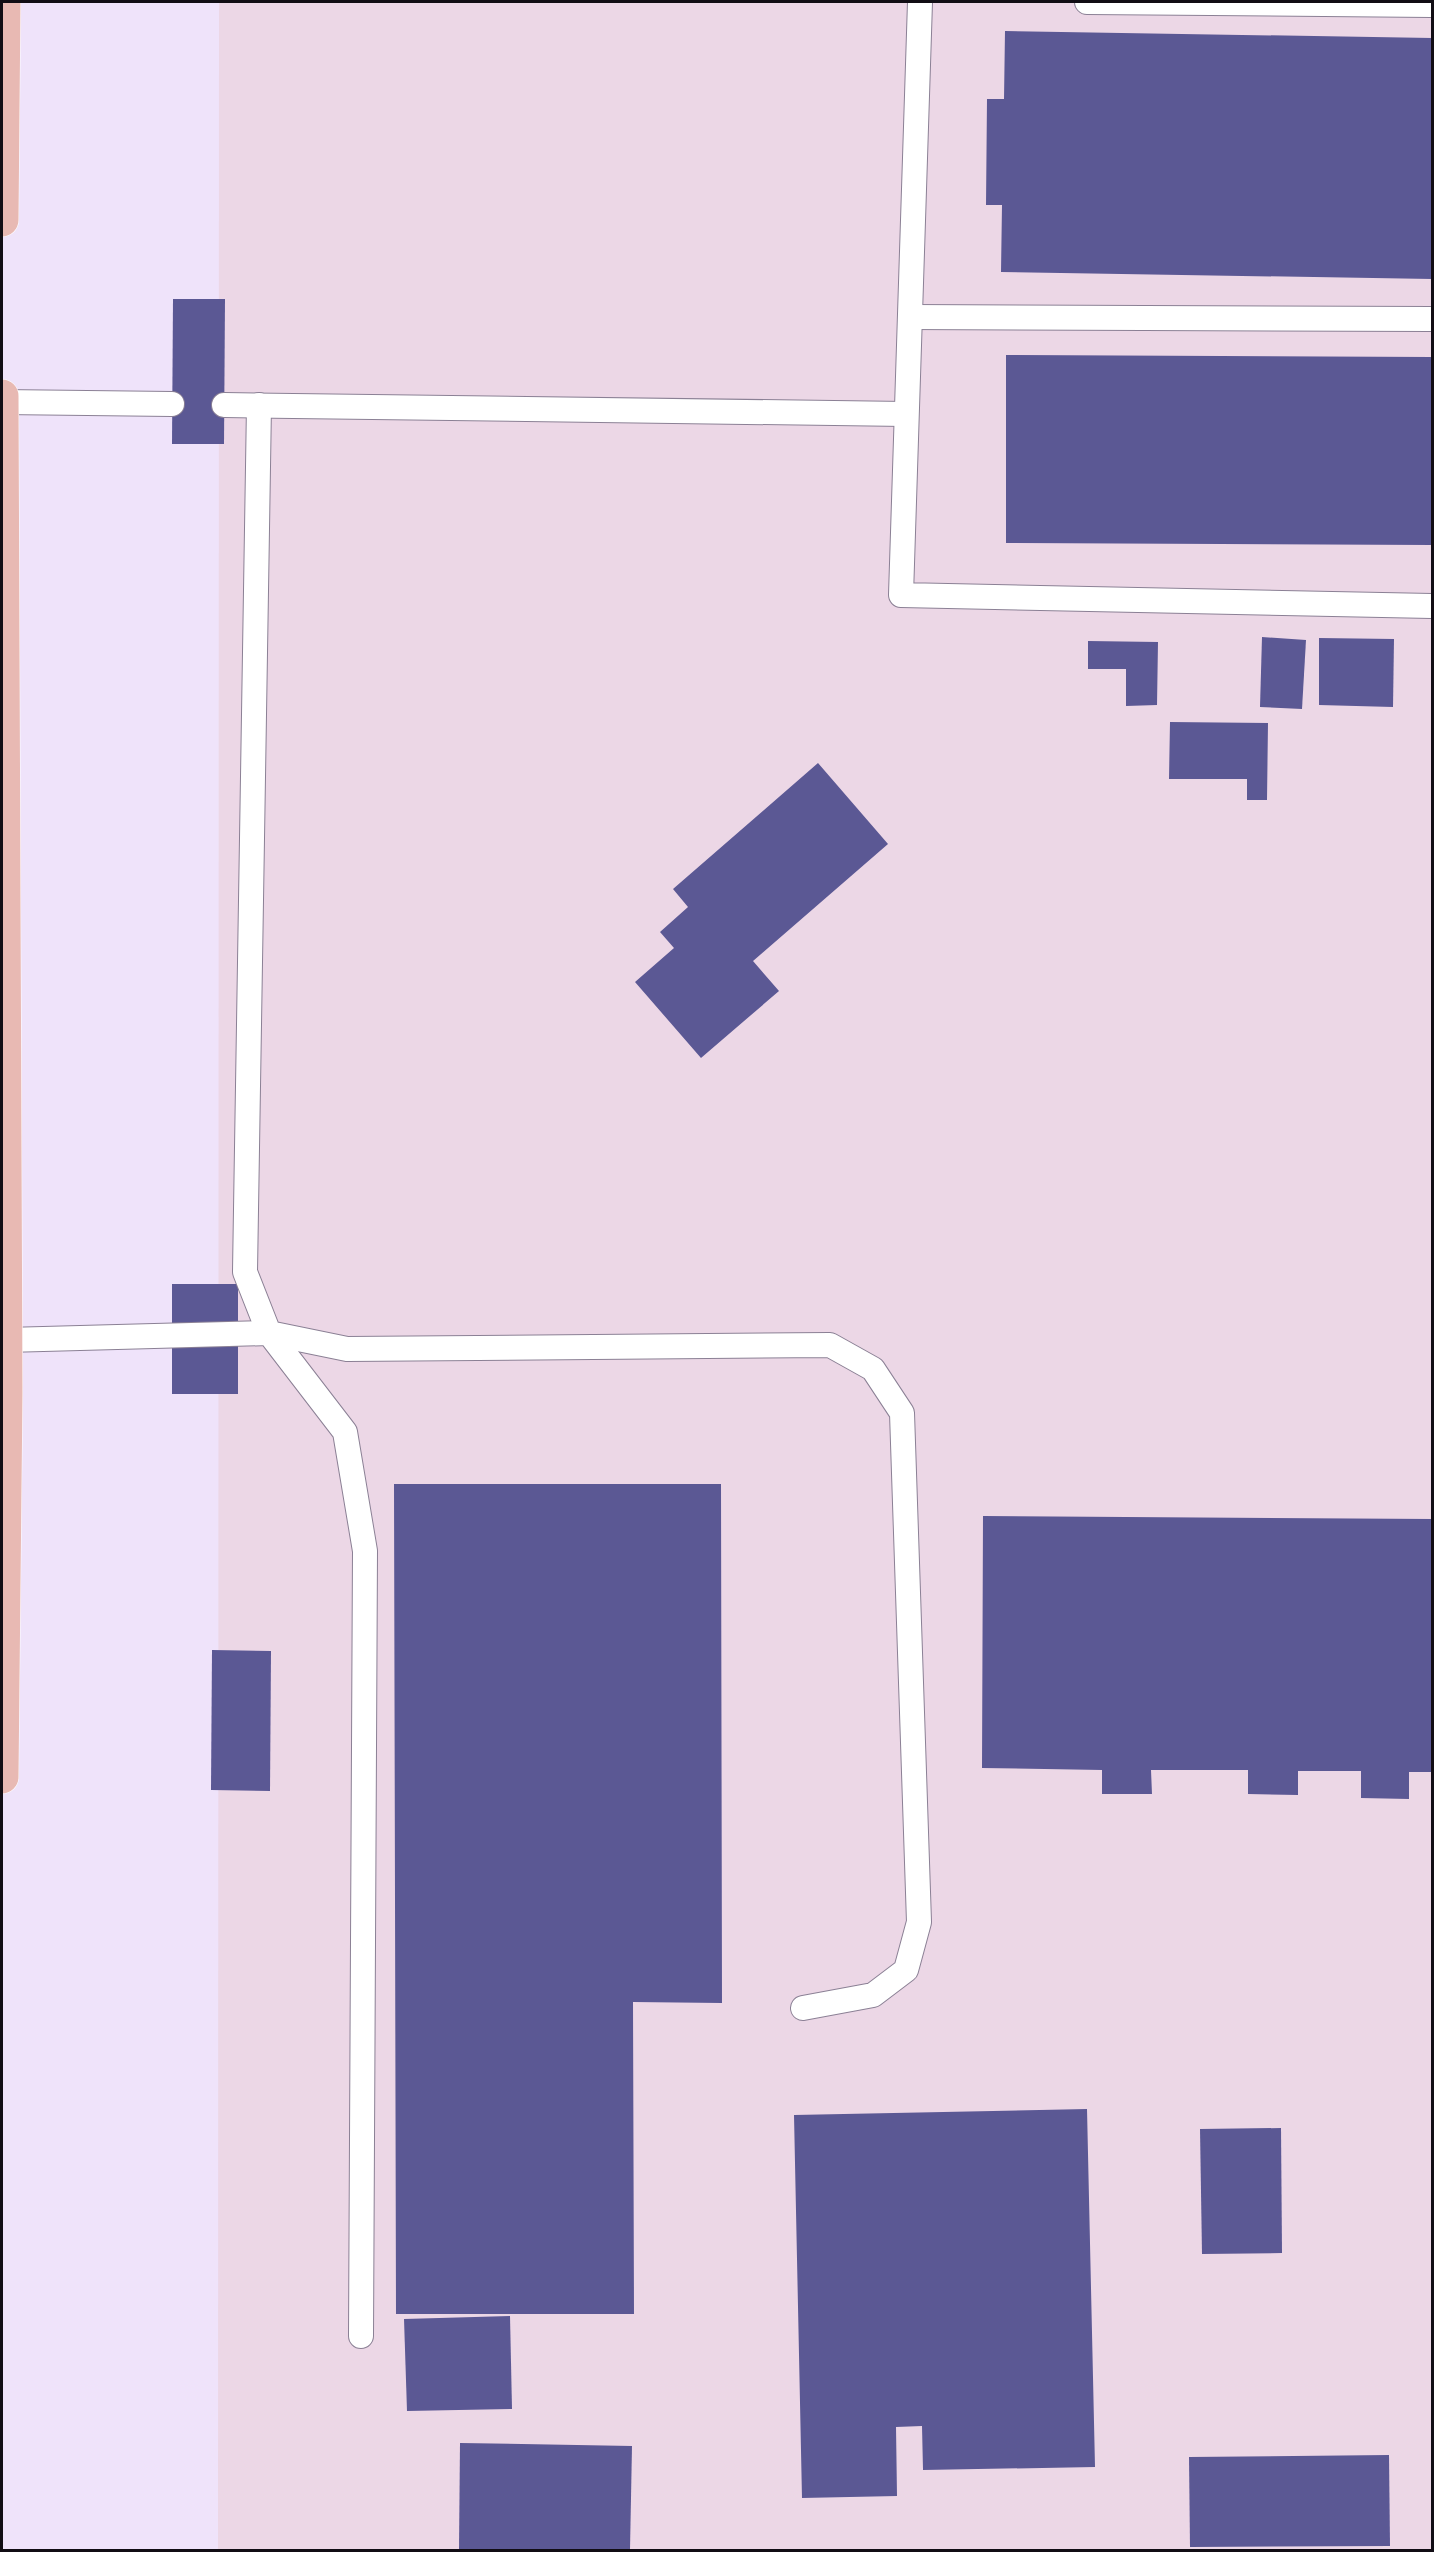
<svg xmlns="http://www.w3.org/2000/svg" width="1434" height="2552" font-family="Montserrat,sans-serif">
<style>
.industrial{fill:#ecd7e6}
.building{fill:#5b5894}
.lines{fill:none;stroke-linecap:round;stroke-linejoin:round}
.service-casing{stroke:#8b8095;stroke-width:26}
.primary-casing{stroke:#fff;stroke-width:34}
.service{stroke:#fff;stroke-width:24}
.primary{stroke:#e8b9b3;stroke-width:33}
</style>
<rect width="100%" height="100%" fill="#efe3fa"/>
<path class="industrial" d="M219 2H1432V2550H218Z"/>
<g class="building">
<path d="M1005 31 1432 38V279L1001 272 1002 205H986L987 99H1004Z"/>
<path d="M173 299H225L224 444H172Z"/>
<path d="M1006 355 1432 357V545L1006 543Z"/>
<path d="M1262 637 1306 640 1302 709 1260 707Z"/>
<path d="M1319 638 1394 639 1393 707 1319 705Z"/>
<path d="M1088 641 1158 642 1157 705 1126 706V669H1088Z"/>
<path d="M1170 722 1268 723 1267 800H1247V779H1169Z"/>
<path d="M818 763 888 844 753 961 779 991 701 1058 635 982 674 948 660 932 688 907 673 889Z"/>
<rect x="172" y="1284" width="66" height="110"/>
<path d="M394 1484H721L722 2003 633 2002 634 2314H396Z"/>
<path d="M983 1516 1432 1519V1772H1409V1799L1361 1798V1771H1298V1795L1248 1794V1770H1151L1152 1794H1102V1770L982 1768Z"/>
<path d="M212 1650 271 1651 270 1791 211 1790Z"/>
<path d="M1087 2109 1095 2467 923 2470 922 2426 896 2427 897 2496 802 2498 794 2115Z"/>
<path d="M1281 2128 1282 2253 1202 2254 1200 2129Z"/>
<path d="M510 2316 512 2409 407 2411 404 2319Z"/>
<path d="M460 2443 632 2446 630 2550H459Z"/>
<path d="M1389 2455 1390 2546 1190 2547 1189 2457Z"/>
</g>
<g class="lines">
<defs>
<g id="service">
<path d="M920 2 901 595 1432 606"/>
<path d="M1087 2 1432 5"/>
<path d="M910 317 1432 319"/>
<path d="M2 402 172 404"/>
<path d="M224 405 906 414"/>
<path d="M259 405 245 1272 269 1333 347 1349 830 1345 873 1369 902 1413 919 1922 906 1970 873 1995 803 2008"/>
<path d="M6 1340 269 1333 345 1432 365 1551 361 2336"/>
</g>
<g id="primary">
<path d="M2 220 4 2"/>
<path d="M2 396 6 1393 2 1777"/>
</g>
</defs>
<use href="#service" class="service-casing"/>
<use href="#primary" class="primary-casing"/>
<use href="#service" class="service"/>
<use href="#primary" class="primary"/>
</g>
<rect width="1434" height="2552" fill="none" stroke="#110d14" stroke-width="6"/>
</svg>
